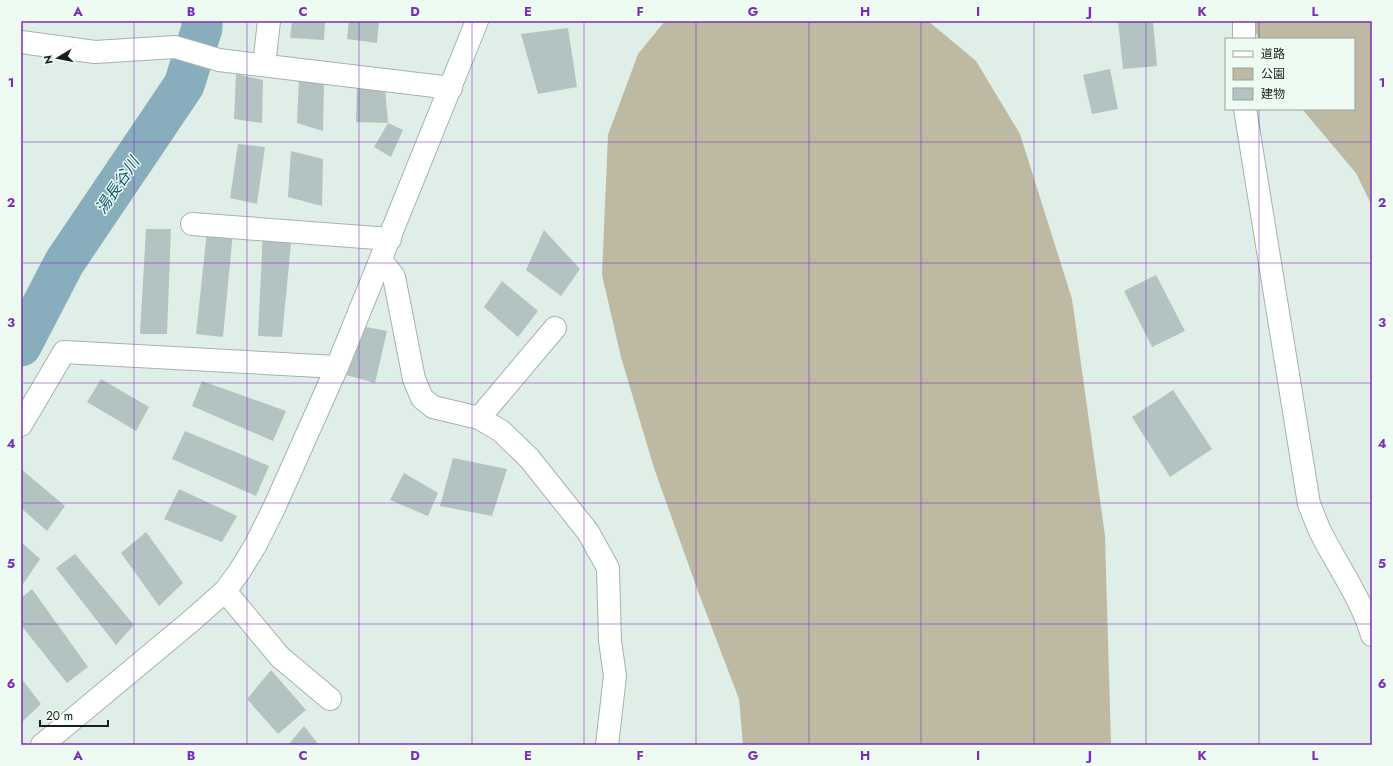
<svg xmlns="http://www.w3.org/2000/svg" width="1393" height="766" font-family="Jost,'Noto Sans JP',sans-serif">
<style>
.green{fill:#bdb9a2}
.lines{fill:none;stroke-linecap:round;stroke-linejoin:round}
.river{stroke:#88aebd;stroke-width:41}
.building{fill:#b2c3c2}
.minor-casing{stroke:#a5b3ab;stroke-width:24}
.minor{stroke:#fff;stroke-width:22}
.grid{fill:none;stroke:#7b2cbf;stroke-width:1;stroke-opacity:0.55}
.labels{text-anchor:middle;stroke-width:3;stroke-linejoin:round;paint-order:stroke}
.water-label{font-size:16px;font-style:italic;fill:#0e596f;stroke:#edfbf3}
.neatline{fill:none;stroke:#7b2cbf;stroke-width:1.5}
.grid-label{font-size:13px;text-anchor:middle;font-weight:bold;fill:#7b2cbf}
</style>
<rect width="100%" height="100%" fill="#dfeee6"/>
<g class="green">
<path d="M665 21H928L976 61 1020 134 1072 299 1105 536 1111 745H743L739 699 699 594 654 468 621 357 602 275 608 135 638 54Z"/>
<path d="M1250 21H1372V206L1356 173 1302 109H1354V39H1259Z"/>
</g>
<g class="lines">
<path class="river" d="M21 346 64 263 184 85 202 28V21"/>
</g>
<g class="building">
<path d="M292 21H325L324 40 290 38Z"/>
<path d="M349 21H379L377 43 347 39Z"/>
<path d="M1118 21H1153L1157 66 1123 69Z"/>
<path d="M568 28 577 87 538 94 521 34Z"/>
<path d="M1110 69 1118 109 1092 114 1083 75Z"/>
<path d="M236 74 263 80 262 123 234 119Z"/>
<path d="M299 77 324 82 323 131 297 123Z"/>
<path d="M357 83 385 87 388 123 356 122Z"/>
<path d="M388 123 403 130 391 157 374 147Z"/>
<path d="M238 144 265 147 257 204 230 198Z"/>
<path d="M291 151 323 159 322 206 288 197Z"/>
<path d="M146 229H171L167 334H140Z"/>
<path d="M544 230 580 269 561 296 526 270Z"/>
<path d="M207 231 233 232 223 337 196 334Z"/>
<path d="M263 231 292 233 282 337 258 336Z"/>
<path d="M1156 275 1185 331 1152 347 1124 291Z"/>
<path d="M502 281 538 311 518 337 484 307Z"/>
<path d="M361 326 387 331 375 383 346 375Z"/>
<path d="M101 379 149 407 136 431 87 402Z"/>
<path d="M202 381 286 411 273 441 192 406Z"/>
<path d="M1173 390 1212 449 1170 477 1132 417Z"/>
<path d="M185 431 269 466 256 496 172 459Z"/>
<path d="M453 458 507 469 492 516 440 506Z"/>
<path d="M21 469 65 506 47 531 21 508Z"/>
<path d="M404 473 438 493 428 516 390 500Z"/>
<path d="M179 489 237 516 222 542 164 519Z"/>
<path d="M146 532 183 583 159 606 121 553Z"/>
<path d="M21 542 40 559 23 584 21 582Z"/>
<path d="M75 554 134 625 116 645 56 568Z"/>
<path d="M32 589 88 667 67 683 21 625V598Z"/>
<path d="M271 670 306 710 278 734 247 699Z"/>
<path d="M21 678 41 704 22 722 21 721Z"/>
<path d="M304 726 319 745H288Z"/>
</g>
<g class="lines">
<defs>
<g id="minor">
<path d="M1244 21V39"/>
<path d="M21 42 95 52 175 47 219 60 451 88"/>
<path d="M264 65 269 21"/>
<path d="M1245 109 1309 504C1313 513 1316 523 1321 533 1338 567 1361 598 1372 635"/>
<path d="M192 224 390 239"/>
<path d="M381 260 394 277 414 379 422 398 433 407 479 418 501 431 529 458 588 532 608 568 610 641 615 676 607 745"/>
<path d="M479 418 555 328"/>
<path d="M21 425 64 352 337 367"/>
<path d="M225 591 280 657 330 699"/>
<path d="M42 745 190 622 225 591 239 572 255 546 274 508 337 367 477 21"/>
</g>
</defs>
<use href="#minor" class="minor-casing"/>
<use href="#minor" class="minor"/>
</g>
<path class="grid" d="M134 21V745M247 21V745M359 21V745M472 21V745M584 21V745M696 21V745M809 21V745M921 21V745M1034 21V745M1146 21V745M1259 21V39M1259 109V745M21 142H1372M21 263H1372M21 383H1372M21 503H1372M21 624H1372"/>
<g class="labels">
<g class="water-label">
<text transform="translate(117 185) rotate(-56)" y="6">湯長谷川</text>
</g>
</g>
<rect width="1393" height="766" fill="none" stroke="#edfbf3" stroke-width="44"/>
<rect x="1225" y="38" width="130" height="72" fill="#edfbf3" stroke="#99a39d"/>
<rect x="1233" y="51" width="20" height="6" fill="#ffffff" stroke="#99a39d"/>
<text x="1261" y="58" font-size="12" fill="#1a1f1c">道路</text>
<rect x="1233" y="68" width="20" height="12" fill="#bdb9a2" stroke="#99a39d"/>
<text x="1261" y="78" font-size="12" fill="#1a1f1c">公園</text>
<rect x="1233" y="88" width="20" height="12" fill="#b2c3c2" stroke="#99a39d"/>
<text x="1261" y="98" font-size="12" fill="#1a1f1c">建物</text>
<g transform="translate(58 58) rotate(260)" stroke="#edfbf3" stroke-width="3" paint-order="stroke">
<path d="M0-3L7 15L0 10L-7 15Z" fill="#1a1f1c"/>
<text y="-6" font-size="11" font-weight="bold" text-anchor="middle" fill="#1a1f1c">N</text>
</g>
<path d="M40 720v6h68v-6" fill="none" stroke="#1a1f1c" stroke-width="2"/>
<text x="46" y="720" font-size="12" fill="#1a1f1c" stroke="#edfbf3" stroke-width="3" paint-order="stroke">20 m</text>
<rect x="22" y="22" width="1349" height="722" class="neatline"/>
<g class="grid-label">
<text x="78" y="16">A</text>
<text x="191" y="16">B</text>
<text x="303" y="16">C</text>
<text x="415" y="16">D</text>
<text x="528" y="16">E</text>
<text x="640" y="16">F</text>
<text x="753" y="16">G</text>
<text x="865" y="16">H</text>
<text x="978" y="16">I</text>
<text x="1090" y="16">J</text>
<text x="1202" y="16">K</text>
<text x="1315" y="16">L</text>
<text x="11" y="87">1</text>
<text x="1382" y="87">1</text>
<text x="11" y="207">2</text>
<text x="1382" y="207">2</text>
<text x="11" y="327">3</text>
<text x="1382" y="327">3</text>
<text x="11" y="448">4</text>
<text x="1382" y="448">4</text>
<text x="11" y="568">5</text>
<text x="1382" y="568">5</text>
<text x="11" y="688">6</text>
<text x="1382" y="688">6</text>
<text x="78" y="760">A</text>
<text x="191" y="760">B</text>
<text x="303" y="760">C</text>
<text x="415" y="760">D</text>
<text x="528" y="760">E</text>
<text x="640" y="760">F</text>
<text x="753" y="760">G</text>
<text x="865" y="760">H</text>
<text x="978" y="760">I</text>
<text x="1090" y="760">J</text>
<text x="1202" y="760">K</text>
<text x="1315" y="760">L</text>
</g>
</svg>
